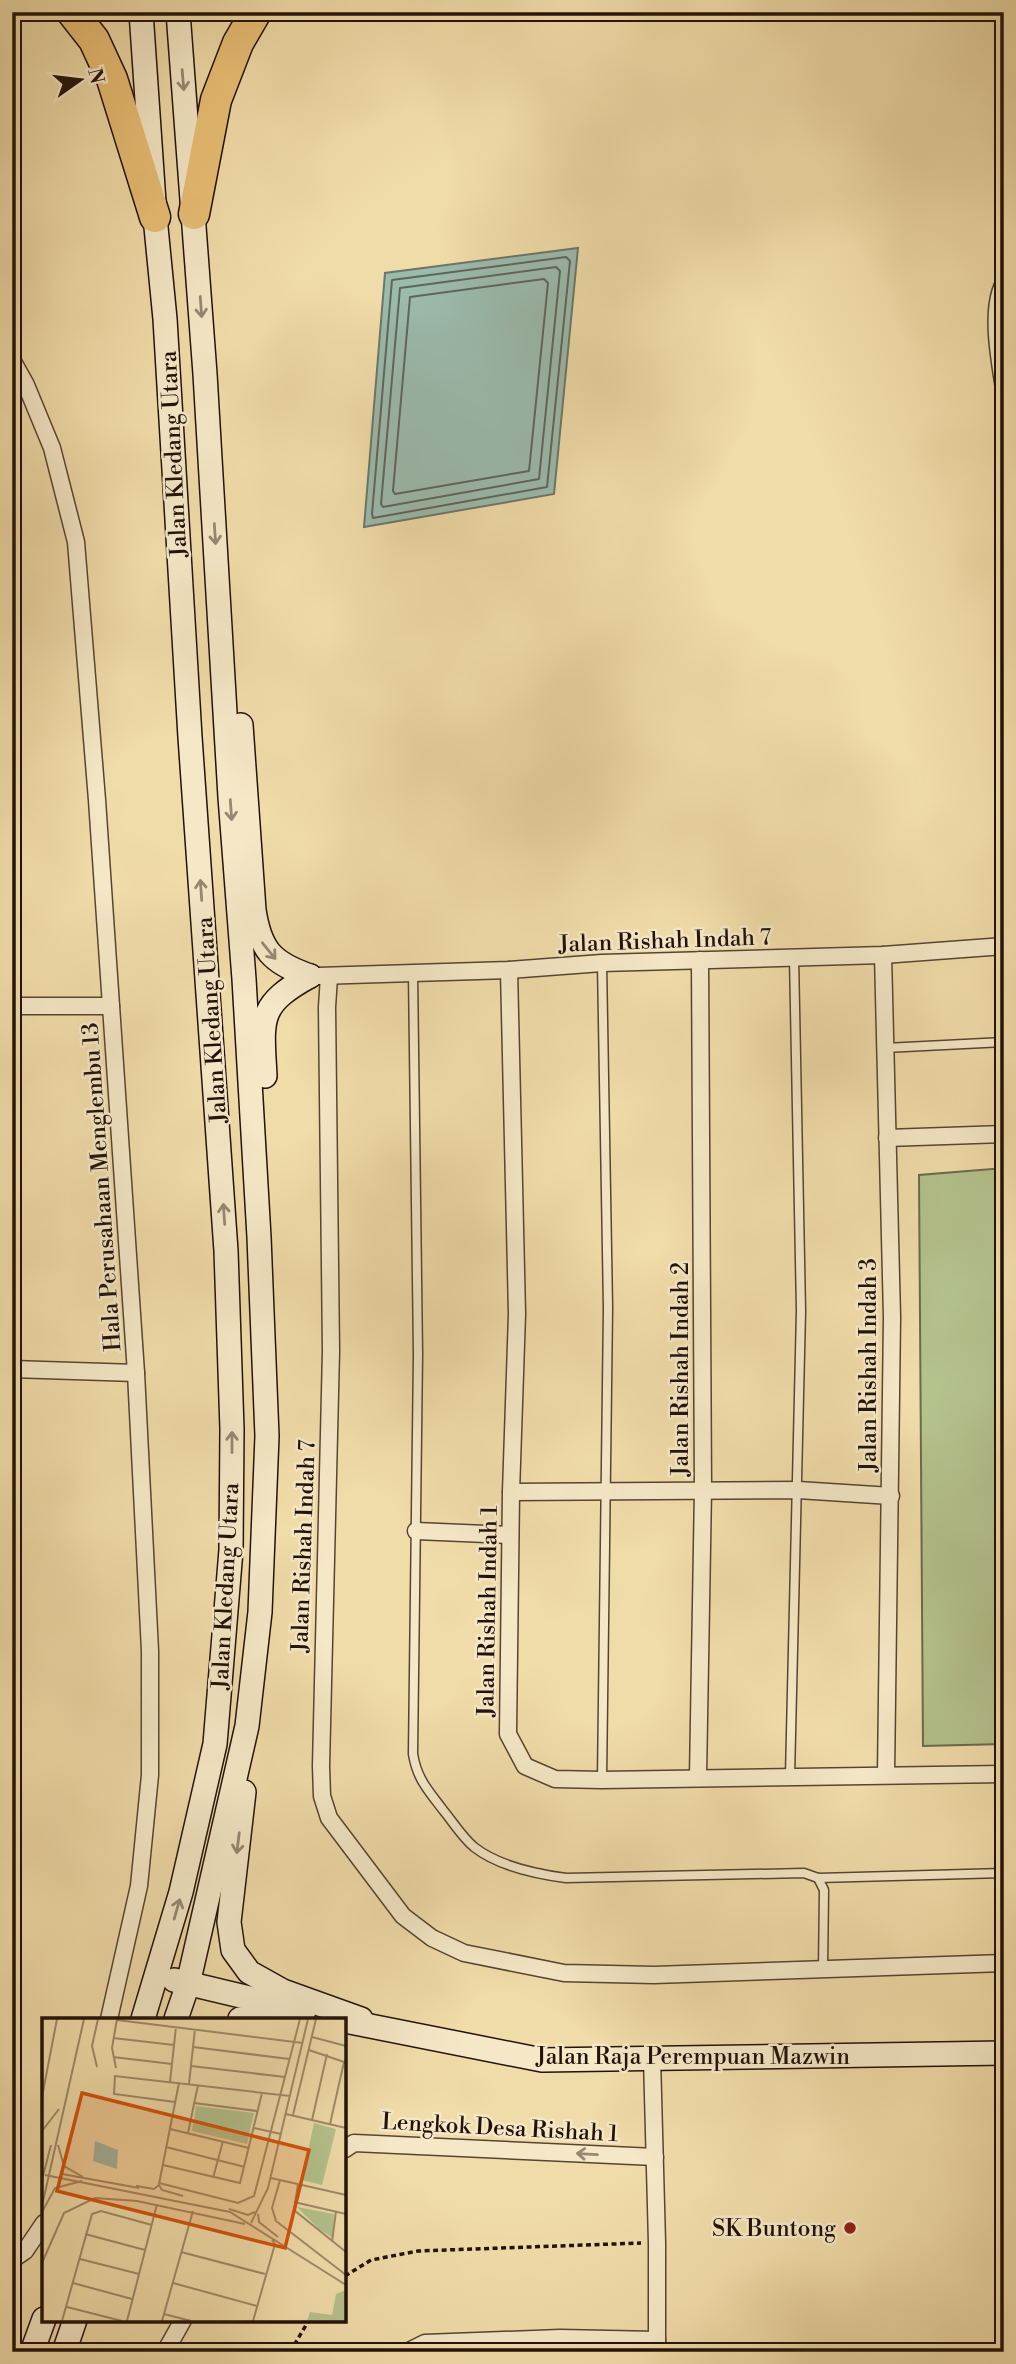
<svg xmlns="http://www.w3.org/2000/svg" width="1016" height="2364" font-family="'Libre Bodoni',serif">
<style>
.green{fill:#b4c28c;stroke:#6b6a4b;stroke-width:2}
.water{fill:#9bbbad;stroke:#6b776c;stroke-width:2}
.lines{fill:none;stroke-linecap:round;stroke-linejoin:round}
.shore{stroke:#5e665c;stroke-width:2}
.lane-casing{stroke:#564432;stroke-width:11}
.street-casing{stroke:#564432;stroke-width:19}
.secondary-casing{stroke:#22120a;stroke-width:26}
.highway-casing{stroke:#22120a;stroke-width:33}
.path{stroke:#22120a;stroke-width:3.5;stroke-dasharray:5 3.5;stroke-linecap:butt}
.lane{stroke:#f5e8c7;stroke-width:8}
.street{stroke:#f5e8c7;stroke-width:16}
.secondary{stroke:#f5e8c7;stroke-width:23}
.highway{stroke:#e8be74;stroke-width:30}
.oneway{stroke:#968872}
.poi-dot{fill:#8f2418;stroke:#f5e8c7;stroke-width:2.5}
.labels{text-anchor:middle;stroke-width:5;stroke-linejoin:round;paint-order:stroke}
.street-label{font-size:23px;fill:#22120a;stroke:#f5e8c7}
.poi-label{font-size:23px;fill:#22120a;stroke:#f5e8c7;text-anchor:end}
.inset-road{fill:none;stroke:#9e8b69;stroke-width:2}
.view{fill:#d4520c;fill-opacity:0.15;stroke:#d4520c;stroke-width:3.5}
.inset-edge{fill:none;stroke:#22120a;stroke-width:3.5}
</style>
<rect width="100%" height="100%" fill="#f0dca9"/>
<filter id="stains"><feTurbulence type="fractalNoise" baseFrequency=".00286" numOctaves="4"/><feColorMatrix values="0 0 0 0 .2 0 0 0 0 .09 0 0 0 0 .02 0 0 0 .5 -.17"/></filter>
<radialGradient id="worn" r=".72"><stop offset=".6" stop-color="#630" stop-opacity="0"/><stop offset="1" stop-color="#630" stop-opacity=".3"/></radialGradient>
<path class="green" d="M1004 1168V1744L923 1746 919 1175Z"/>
<path class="water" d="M578 248 554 494 364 527 385 273Z"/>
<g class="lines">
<g class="shore">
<path d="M566 257 570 261 547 487 373 518 372 514 392 280Z"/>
<path d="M556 267 560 271 539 479 383 507 381 504 400 288Z"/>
<path d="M544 279 548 283 529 471 395 494 393 491 410 297Z"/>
</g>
<defs>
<g id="lane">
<path d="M1004 276C981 305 999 377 1004 413"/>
<path d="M413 973 418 1354 413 1754C417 1779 428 1790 443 1810 453 1822 462 1837 474 1847 498 1866 536 1874 566 1878L804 1873 818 1878 1004 1873"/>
<path d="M885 1048 1004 1042"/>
<path d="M790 1776 801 1311 794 957"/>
<path d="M602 1780 608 1308 602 963"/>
<path d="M818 1878 824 1890 823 1970"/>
</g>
<g id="street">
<path d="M12 360 26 385 52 448 76 542 97 800 136 1373 150 1651V1775L139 1886 109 2019"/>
<path d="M883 955 892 1317 886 1775"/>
<path d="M509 970 517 1314 511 1492 508 1734 525 1766 555 1779 602 1780 1004 1774"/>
<path d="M318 976 509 970 602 963 883 955 1004 946"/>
<path d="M329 977 327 1007 331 1351 321 1766 322 1796 329 1818 403 1916 432 1938 464 1953 564 1973 654 1975 1004 1963"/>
<path d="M12 1006H111"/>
<path d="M887 1138 1004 1134"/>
<path d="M12 1369 136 1373"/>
<path d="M511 1492 798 1490 891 1496"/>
<path d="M416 1531 510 1535"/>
<path d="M698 1777 703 1489 700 960"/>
<path d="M652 2058 657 2243V2352"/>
<path d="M345 2149 354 2143 655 2157"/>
<path d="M12 2260 25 2251 44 2223"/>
<path d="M165 2352 183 2320"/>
<path d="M407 2352 425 2343 560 2338 657 2340"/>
</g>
<g id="secondary">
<path d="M141 12 155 217 165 319 190 737 226 1251 232 1429 231 1550 215 1744 181 1892 143 2019"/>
<path d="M241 725 254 910C260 950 272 963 310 976"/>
<path d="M265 1076C262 1019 257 1005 310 976"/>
<path d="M244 1792 229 1922 233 1950 249 1972 283 1991 361 2019"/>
<path d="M174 1980 304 2011"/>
<path d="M176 2019 188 1984 247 1726 260 1612 267 1436 259 1237 244 979 230 797 205 374 178 12"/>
<path d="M240 2019H269"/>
<path d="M345 2021 542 2060 1004 2053"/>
<path d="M32 2352 44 2319"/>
<path d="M64 2352 75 2320"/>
</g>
<g id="highway">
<path d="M72 12 94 40 112 79 155 217"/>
<path d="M194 214 216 100 238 43 256 12"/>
</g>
</defs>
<use href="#lane" class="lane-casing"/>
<use href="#street" class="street-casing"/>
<use href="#secondary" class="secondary-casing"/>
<use href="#highway" class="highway-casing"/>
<g class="path">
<path d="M345 2276 371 2260 418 2251 641 2243"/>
<path d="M290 2352 309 2320"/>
</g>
<use href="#lane" class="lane"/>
<use href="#street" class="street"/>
<use href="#secondary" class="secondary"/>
<use href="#highway" class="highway"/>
</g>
<defs><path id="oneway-shaft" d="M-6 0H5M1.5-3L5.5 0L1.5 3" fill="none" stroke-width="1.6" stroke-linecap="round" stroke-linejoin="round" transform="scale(1.75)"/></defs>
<g class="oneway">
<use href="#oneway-shaft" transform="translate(183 80) rotate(85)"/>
<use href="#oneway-shaft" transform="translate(201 307) rotate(86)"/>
<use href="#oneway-shaft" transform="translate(215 534) rotate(86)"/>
<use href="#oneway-shaft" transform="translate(231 810) rotate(86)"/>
<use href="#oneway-shaft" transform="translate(201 890) rotate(-94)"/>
<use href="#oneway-shaft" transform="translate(269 951) rotate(51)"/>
<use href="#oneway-shaft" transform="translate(224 1214) rotate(-94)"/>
<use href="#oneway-shaft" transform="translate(232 1442) rotate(-90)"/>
<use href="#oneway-shaft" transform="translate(238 1843) rotate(97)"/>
<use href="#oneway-shaft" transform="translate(177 1909) rotate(-74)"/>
<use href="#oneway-shaft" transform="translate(587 2154) rotate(-177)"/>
</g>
<circle class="poi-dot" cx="850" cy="2228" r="7"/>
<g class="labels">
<g class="street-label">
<text transform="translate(173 454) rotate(-93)" y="8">Jalan Kledang Utara</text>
<text transform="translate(665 940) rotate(-2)" y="8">Jalan Rishah Indah 7</text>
<text transform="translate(211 1020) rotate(-94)" y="8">Jalan Kledang Utara</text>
<text transform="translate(101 1187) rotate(-94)" y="8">Hala Perusahaan Menglembu 13</text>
<text transform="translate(868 1365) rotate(-90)" y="8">Jalan Rishah Indah 3</text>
<text transform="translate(680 1369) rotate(-90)" y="8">Jalan Rishah Indah 2</text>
<text transform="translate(303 1546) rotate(-88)" y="8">Jalan Rishah Indah 7</text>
<text transform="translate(225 1586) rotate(-87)" y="8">Jalan Kledang Utara</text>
<text transform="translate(487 1611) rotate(-89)" y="8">Jalan Rishah Indah 1</text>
<text x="693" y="2064">Jalan Raja Perempuan Mazwin</text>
<text transform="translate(500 2127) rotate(3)" y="8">Lengkok Desa Rishah 1</text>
</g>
<g class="poi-label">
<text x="836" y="2236">SK Buntong</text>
</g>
</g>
<g transform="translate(42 2018)">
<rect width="304" height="304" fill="#f0dca9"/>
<path d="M154 88 212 95 205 126 150 113ZM272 105 294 111 280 167 260 162ZM255 189 292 196 291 220 277 211ZM304 272V303H265L268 294 290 297 294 276Z" fill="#b4c28c"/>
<path d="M53 123 76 132 75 151 51 143Z" fill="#9bbbad"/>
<path class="inset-road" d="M75 2 261 25M270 19 304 28M71 20 132 27M151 29 247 41M267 32 302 44 288 106M71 39 130 46M149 48 243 59M55 49 50 28 56 1M74 50 70 30 75 1M128 64 134 9M147 66 153 11M0 79 15 1M133 84 72 76 73 58 248 78M152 85 215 93M244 96 304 110M251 97 274 1M270 102 285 36M212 110 239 116M128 111 207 130M0 113 17 91M146 115 156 67M16 127 22 148 41 159M124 129 203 149M121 147 198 165 220 75M20 156 97 170M3 157 188 194 304 267M171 160 181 123M229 160 304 177M0 162 9 127M238 162 230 190 234 203 304 257M117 165 196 185 212 178 258 1M117 166 137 65M256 166 252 192 304 234M94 168 112 171 117 167 120 172 141 178M252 184 304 196M0 188 42 1M187 191 206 197 213 194M0 194 13 170 40 163M216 196 217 204 236 219M209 205 226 170 266 1M43 216 103 232M290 224 294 193M139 234 223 256M38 241 97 256M0 245 22 195 53 180 95 183 203 206M31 265 90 281M131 265 215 288M25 289 80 303M122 296 149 303M20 303 50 196 59 193 110 207M85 303 115 186M120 303 151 193M211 303 233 226 230 222"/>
<path class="view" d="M40 75 267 132 243 230 15 173Z"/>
<rect width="304" height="304" class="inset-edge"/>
</g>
<rect width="1016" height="2364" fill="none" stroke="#f0dca9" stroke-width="42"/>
<rect x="14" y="14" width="988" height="2336" fill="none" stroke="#22120a" stroke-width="3.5"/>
<rect x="21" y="21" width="974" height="2322" fill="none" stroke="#22120a" stroke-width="2"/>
<g transform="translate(80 80) rotate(76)" stroke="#f5e8c7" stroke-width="5" paint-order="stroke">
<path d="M0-5L12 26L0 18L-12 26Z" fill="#22120a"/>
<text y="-10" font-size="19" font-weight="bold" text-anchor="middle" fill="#22120a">N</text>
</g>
<rect width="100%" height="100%" filter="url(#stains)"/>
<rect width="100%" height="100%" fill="url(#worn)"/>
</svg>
